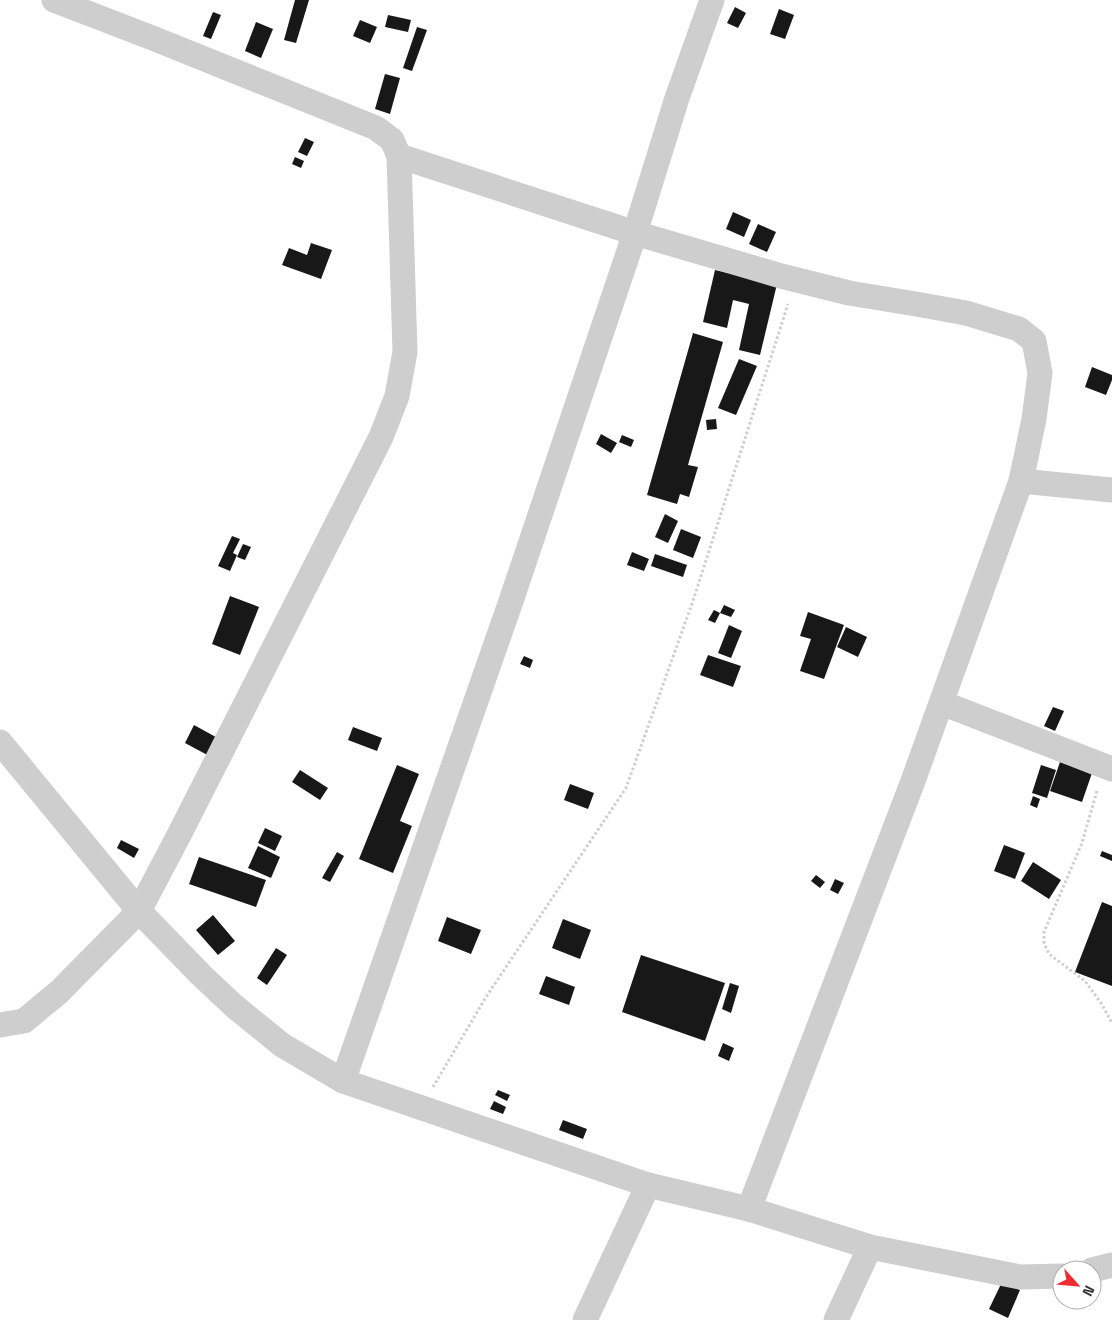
<svg xmlns="http://www.w3.org/2000/svg" width="1112" height="1320" font-family="'Space Grotesk',sans-serif">
<style>
.building{fill:#181818}
.lines{fill:none;stroke-linecap:round;stroke-linejoin:round}
.path{stroke:#cecece;stroke-width:3;stroke-dasharray:2.5 2.5;stroke-linecap:butt}
.minor{stroke:#cecece;stroke-width:25}
</style>
<rect width="100%" height="100%" fill="#fff"/>
<g class="building">
<path d="M295 0H309L296 43 284 40Z"/>
<path d="M735 7 746 13 738 28 727 23Z"/>
<path d="M779 9 794 15 785 39 770 34Z"/>
<path d="M213 12 221 15 211 39 203 36Z"/>
<path d="M388 15 411 20 408 32 385 27Z"/>
<path d="M360 20 377 27 370 43 353 36Z"/>
<path d="M256 22 273 29 261 58 245 51Z"/>
<path d="M417 27 427 30 412 71 403 68Z"/>
<path d="M385 74 400 78 390 114 375 109Z"/>
<path d="M305 138 314 142 307 156 298 152Z"/>
<path d="M295 157 304 161 301 168 292 164Z"/>
<path d="M733 212 751 220 744 237 726 229Z"/>
<path d="M758 224 776 232 767 252 749 244Z"/>
<path d="M311 243 332 250 321 279 282 265 289 248 307 255Z"/>
<path d="M715 270 777 284 760 355 739 350 749 304 733 300 727 328 703 322Z"/>
<path d="M693 333 723 342 688 465 698 467 689 497 680 494 677 504 647 495Z"/>
<path d="M739 359 757 366 736 415 718 408Z"/>
<path d="M1092 367 1112 375V380L1106 395 1085 387Z"/>
<path d="M716 419 717 429 707 430 706 420Z"/>
<path d="M601 434 617 443 611 453 596 444Z"/>
<path d="M622 435 634 440 631 447 619 442Z"/>
<path d="M665 514 678 521 668 543 655 537Z"/>
<path d="M681 529 701 537 693 558 673 550Z"/>
<path d="M232 536 240 539 233 553 237 555 230 571 218 566Z"/>
<path d="M243 544 251 547 245 560 237 557Z"/>
<path d="M632 552 649 559 644 571 627 565Z"/>
<path d="M655 554 687 565 683 577 651 566Z"/>
<path d="M230 596 259 607 240 655 212 644Z"/>
<path d="M724 605 735 610 731 617 720 613Z"/>
<path d="M714 610 720 613 715 623 708 620Z"/>
<path d="M808 612 844 625 824 679 800 671 811 639 800 636Z"/>
<path d="M729 625 742 631 731 658 718 653Z"/>
<path d="M846 627 867 637 858 657 837 647Z"/>
<path d="M708 655 741 666 733 687 700 675Z"/>
<path d="M524 656 533 660 530 668 520 664Z"/>
<path d="M1053 707 1064 711 1055 731 1044 726Z"/>
<path d="M194 725 223 741 213 758 185 743Z"/>
<path d="M353 727 382 738 377 751 348 740Z"/>
<path d="M1060 762 1092 773 1082 802 1050 791Z"/>
<path d="M397 765 419 774 400 821 412 826 393 873 359 859Z"/>
<path d="M1041 765 1056 770 1047 798 1032 793Z"/>
<path d="M300 770 328 788 320 800 292 782Z"/>
<path d="M570 784 594 793 588 809 564 800Z"/>
<path d="M1033 796 1040 799 1037 808 1030 805Z"/>
<path d="M265 828 282 836 275 851 258 843Z"/>
<path d="M121 840 139 849 134 858 117 848Z"/>
<path d="M1004 845 1025 853 1015 879 994 871Z"/>
<path d="M258 846 280 857 271 878 248 868Z"/>
<path d="M1102 851 1112 855V861L1100 856Z"/>
<path d="M337 852 344 856 330 882 322 878Z"/>
<path d="M199 857 266 880 256 907 189 884Z"/>
<path d="M1033 862 1061 880 1049 899 1021 881Z"/>
<path d="M816 875 825 882 820 888 811 881Z"/>
<path d="M835 879 844 883 838 894 830 890Z"/>
<path d="M1102 902 1112 906V986L1075 972Z"/>
<path d="M213 915 235 941 218 955 196 930Z"/>
<path d="M447 917 481 930 471 954 438 941Z"/>
<path d="M563 919 591 930 580 959 552 948Z"/>
<path d="M276 948 287 955 267 985 257 978Z"/>
<path d="M641 955 725 983 705 1041 622 1012Z"/>
<path d="M546 976 575 987 569 1005 539 994Z"/>
<path d="M730 983 739 986 731 1013 722 1009Z"/>
<path d="M723 1043 734 1048 729 1061 718 1056Z"/>
<path d="M498 1090 510 1095 507 1101 495 1095Z"/>
<path d="M494 1101 506 1107 503 1114 490 1109Z"/>
<path d="M563 1120 587 1129 583 1139 559 1130Z"/>
<path d="M1002 1282 1020 1290 1008 1318 989 1309Z"/>
</g>
<g class="lines">
<g class="path">
<path d="M1097 791 1082 843 1044 932V943L1049 954 1085 981 1101 1003 1112 1023"/>
<path d="M433 1087 486 997 626 788 693 601 788 304"/>
</g>
<g class="minor">
<path d="M399 156 635 233 781 276 849 293 916 304 966 313 1019 329 1034 341 1040 373 1034 419 1021 481 913 781 749 1209"/>
<path d="M1021 481 1112 490"/>
<path d="M942 703 1112 769"/>
<path d="M0 742 139 911 201 975 234 1006 282 1045 343 1081 648 1185 749 1209 870 1247 1020 1277 1062 1276"/>
<path d="M0 1025 24 1021 59 992 139 911 179 835 381 437 397 396 405 352 399 156 392 140 376 128 155 39 54 0"/>
<path d="M343 1081 511 601 635 233 677 98 712 0"/>
<path d="M1092 1270 1112 1265"/>
<path d="M585 1320 648 1185"/>
<path d="M836 1320 870 1247"/>
</g>
</g>
<g transform="translate(1077 1285) rotate(117)"><circle r="24" fill="#ffffff" stroke="#adadad"/>
<path d="M0-4L9 19L0 12L-9 19Z" fill="#f02c30"/>
<text y="-8" font-size="14" font-weight="bold" text-anchor="middle" fill="#313131">N</text>
</g>
</svg>
